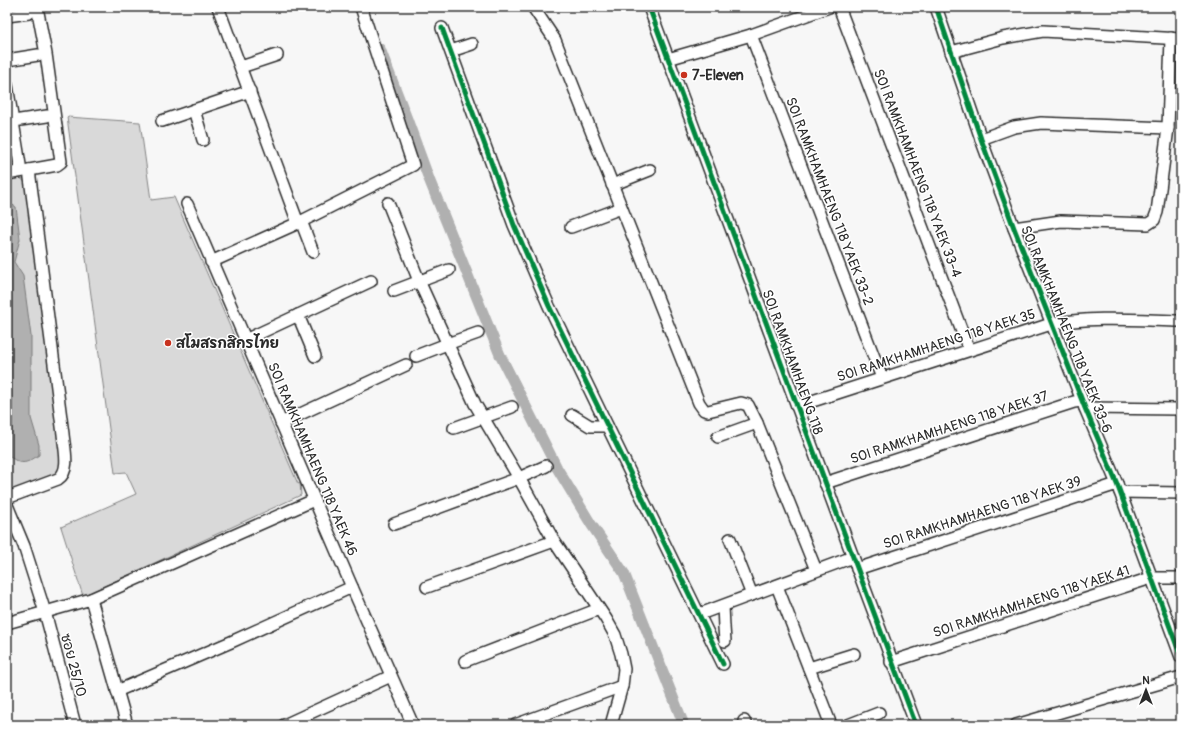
<svg xmlns="http://www.w3.org/2000/svg" width="1188" height="732" font-family="Pangolin,'Playpen Sans Thai',sans-serif">
<style>
.green{fill:#d9d9d9;stroke:#828282}
.water{fill:#b0b0b0;stroke:#7b7b7b}
.lines{fill:none;stroke-linecap:round;stroke-linejoin:round}
.canal{stroke:#b0b0b0;stroke-width:11}
.minor-casing{stroke:#2b2b2b;stroke-width:14}
.minor{stroke:#fff;stroke-width:11}
.cycleway-casing{stroke:#fff;stroke-width:8}
.cycleway{stroke:#00873e;stroke-width:5}
.poi-dot{fill:#c8321e;stroke:#fff;stroke-width:1.5}
.labels{text-anchor:middle;stroke-width:3;stroke-linejoin:round;paint-order:stroke}
.poi-label{font-size:14px;font-weight:bold;fill:#2b2b2b;stroke:#fff;text-anchor:start}
.street-label{font-size:14px;fill:#2b2b2b;stroke:#fff}
</style>
<rect width="100%" height="100%" fill="#f7f7f7"/>
<filter id="ink" filterUnits="userSpaceOnUse"><feTurbulence type="fractalNoise" baseFrequency=".025" numOctaves="2"/><feDisplacementMap in="SourceGraphic" scale="8" xChannelSelector="R" yChannelSelector="G"/><feConvolveMatrix kernelMatrix="1 2 1 2 8 2 1 2 1" color-interpolation-filters="sRGB"/></filter>
<g filter="url(#ink)">
<g class="green">
<path d="M67 117 140 122 151 200 174 197 298 484 300 483 301 495 83 596 61 527 136 494 126 472 115 473Z"/>
<path d="M19 177 25 182 27 193 63 465 59 473 33 485 14 489 7 488V178Z"/>
</g>
<path class="water" d="M7 202 16 207 20 239 14 262 23 276 31 336V418L39 445V455C24 465 22 465 7 455Z"/>
<g class="lines">
<path class="canal" d="M380 49 407 119 429 179 500 355 557 468 591 524 624 573 684 725"/>
<defs>
<g id="minor">
<path d="M218 7 298 223"/>
<path d="M533 7 555 40 699 403 704 410 708 411 741 403 748 405 757 423 816 570"/>
<path d="M649 7 853 557 916 725"/>
<path d="M839 7 969 350"/>
<path d="M936 7 981 139 1014 228 1085 408 1117 484 1181 657"/>
<path d="M7 16 29 13"/>
<path d="M442 28 514 225 549 306 723 664"/>
<path d="M751 35 882 378"/>
<path d="M451 51 472 44"/>
<path d="M951 52 1003 38 1043 31 1181 39"/>
<path d="M668 59 751 35 829 7"/>
<path d="M7 60 38 55"/>
<path d="M241 67 277 55"/>
<path d="M7 85 21 171"/>
<path d="M194 110 203 140"/>
<path d="M162 121 250 91"/>
<path d="M7 122 47 116"/>
<path d="M981 139 1014 127 1041 123 1168 128"/>
<path d="M7 174 57 165 61 162 46 54 37 7"/>
<path d="M612 185 650 170"/>
<path d="M388 203 419 281 475 404 519 478 554 541 606 619 615 635 621 654 624 669 622 686 611 725"/>
<path d="M187 204 352 587 413 725"/>
<path d="M301 221 313 252"/>
<path d="M571 227 621 208"/>
<path d="M1014 228 1061 221 1148 224 1154 220 1157 212 1168 128 1171 38"/>
<path d="M211 262 298 223 413 165 361 7"/>
<path d="M394 291 449 270"/>
<path d="M298 315 315 356"/>
<path d="M245 340 371 281"/>
<path d="M416 356 447 344 478 333"/>
<path d="M797 406 1051 324C1093 316 1138 320 1181 321"/>
<path d="M1085 408 1181 409"/>
<path d="M572 415 590 426H607"/>
<path d="M281 423 406 365"/>
<path d="M454 428 512 407"/>
<path d="M718 437 757 423"/>
<path d="M825 483 1074 402 1082 401"/>
<path d="M1120 492 1181 493"/>
<path d="M7 498 58 479C71 471 64 447 63 434L29 170"/>
<path d="M7 505 24 546 45 612 75 725"/>
<path d="M394 524 519 478 546 466"/>
<path d="M730 539 752 595"/>
<path d="M857 569 1117 484"/>
<path d="M777 586 831 725"/>
<path d="M427 587 554 541"/>
<path d="M91 599 127 725"/>
<path d="M723 606 724 627 725 641"/>
<path d="M700 614 853 557"/>
<path d="M7 623 91 599 314 500"/>
<path d="M465 661 599 609"/>
<path d="M891 662 1151 578H1181"/>
<path d="M809 668 854 654"/>
<path d="M117 691 231 642 352 587"/>
<path d="M744 721 746 725"/>
<path d="M284 725 391 676"/>
<path d="M515 725 622 686"/>
<path d="M848 725 879 713"/>
<path d="M1016 725 1181 677"/>
</g>
</defs>
<use href="#minor" class="minor-casing"/>
<use href="#minor" class="minor"/>
<defs>
<g id="cycleway">
<path d="M649 7 853 557 916 725"/>
<path d="M936 7 981 139 1014 228 1085 408 1117 484 1181 657"/>
<path d="M442 28 514 225 549 306 723 664"/>
</g>
</defs>
<use href="#cycleway" class="cycleway-casing"/>
<use href="#cycleway" class="cycleway"/>
</g>
</g>
<g class="poi-dot">
<circle cx="684" cy="75" r="4"/>
<circle cx="168" cy="343" r="4"/>
</g>
<g class="labels">
<g class="poi-label">
<text x="692" y="80">7-Eleven</text>
<text x="176" y="348">สโมสรกสิกรไทย</text>
</g>
<g class="street-label">
<text transform="translate(918 173) rotate(69)" y="5">SOI RAMKHAMHAENG 118 YAEK 33-4</text>
<text transform="translate(830 201) rotate(69)" y="5">SOI RAMKHAMHAENG 118 YAEK 33-2</text>
<text transform="translate(1067 329) rotate(68)" y="5">SOI RAMKHAMHAENG 118 YAEK 33-6</text>
<text transform="translate(936 345) rotate(-18)" y="5">SOI RAMKHAMHAENG 118 YAEK 35</text>
<text transform="translate(793 362) rotate(70)" y="5">SOI RAMKHAMHAENG 118</text>
<text transform="translate(949 427) rotate(-18)" y="5">SOI RAMKHAMHAENG 118 YAEK 37</text>
<text transform="translate(313 459) rotate(67)" y="5">SOI RAMKHAMHAENG 118 YAEK 46</text>
<text transform="translate(982 512) rotate(-18)" y="5">SOI RAMKHAMHAENG 118 YAEK 39</text>
<text transform="translate(1031 601) rotate(-18)" y="5">SOI RAMKHAMHAENG 118 YAEK 41</text>
<text transform="translate(74 665) rotate(75)" y="5">ซอย 25/10</text>
</g>
</g>
<rect width="1188" height="732" fill="none" stroke="#fff" stroke-width="24"/>
<rect x="12" y="12" width="1164" height="708" fill="none" stroke="#2b2b2b" stroke-width="1.5" filter="url(#ink)"/>
<g transform="translate(1146 690)" stroke="#ffffff" stroke-width="3" paint-order="stroke">
<path d="M0-3L7 15L0 10L-7 15Z" fill="#2b2b2b"/>
<text y="-6" font-size="11" font-weight="bold" text-anchor="middle" fill="#2b2b2b">N</text>
</g>
</svg>
